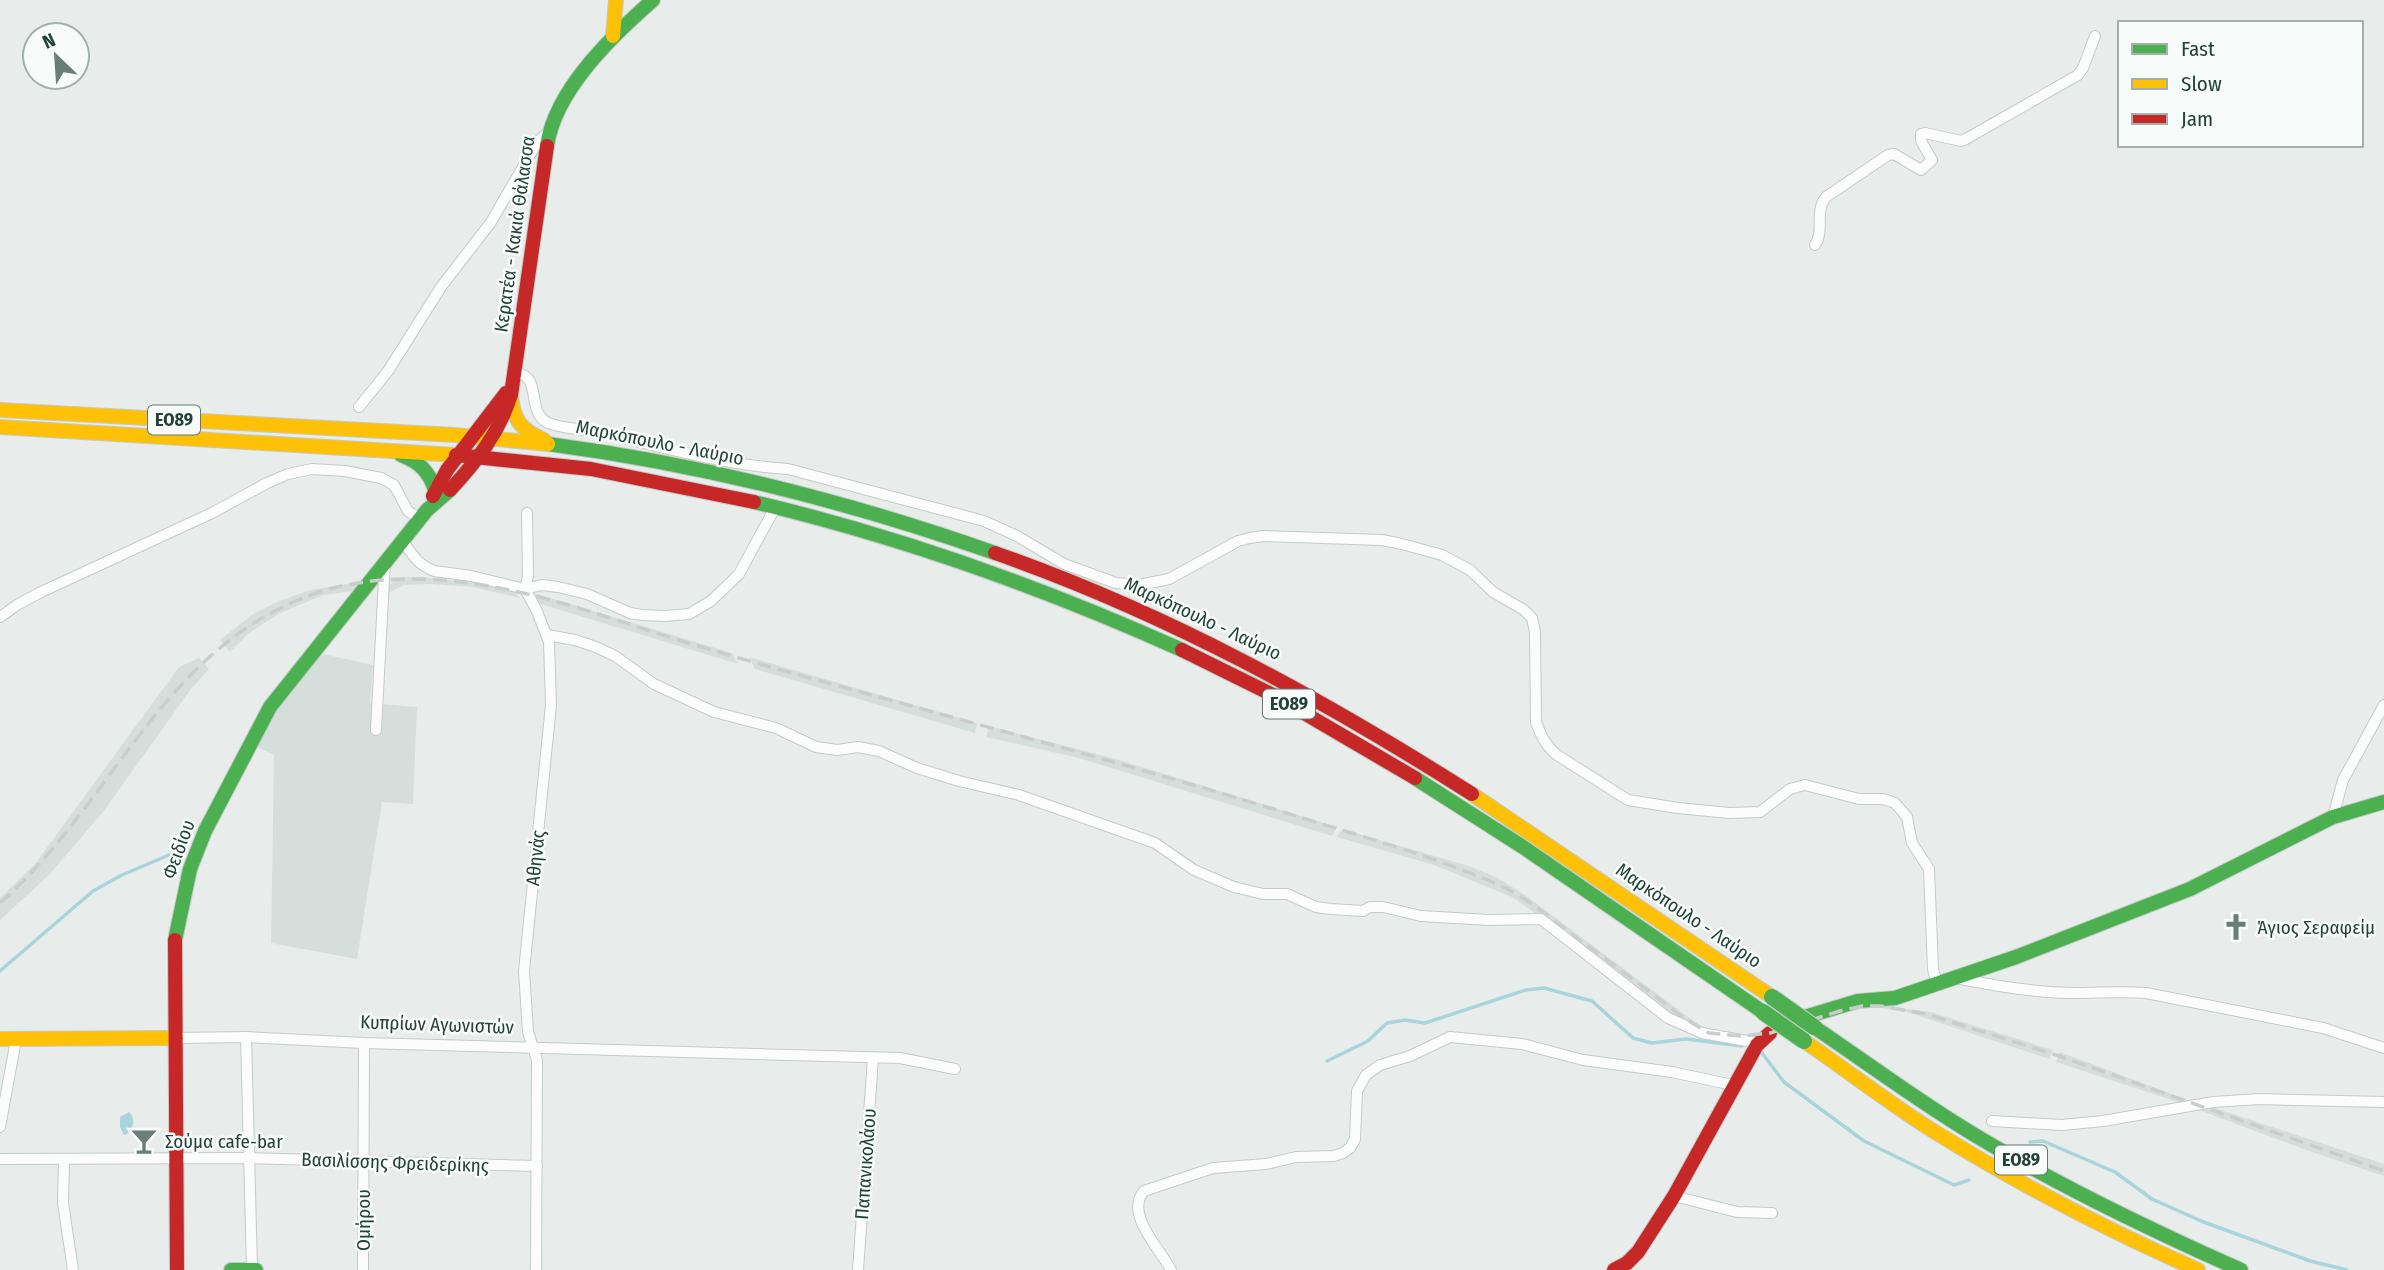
<svg xmlns="http://www.w3.org/2000/svg" width="2384" height="1270" font-family="'Fira Sans Condensed',sans-serif">
<style>
.built{fill:#d6dedb}
.water{fill:#a9d4db}
.lines{fill:none;stroke-linecap:round;stroke-linejoin:round}
.stream{stroke:#a9d4db;stroke-width:3.5}
.street-casing{stroke:#c5cac8;stroke-width:12}
.fast-casing{stroke:#c3cbc8;stroke-width:16}
.slow-casing{stroke:#c3cbc8;stroke-width:16}
.jam-casing{stroke:#c3cbc8;stroke-width:16}
.street{stroke:#fcfcfc;stroke-width:10}
.fast{stroke:#4caf50;stroke-width:14}
.slow{stroke:#ffc107;stroke-width:14}
.jam{stroke:#c62828;stroke-width:14}
.rail{stroke:#c9cdcc;stroke-width:3.5;stroke-dasharray:14 7;stroke-linecap:butt}
.fast-bridge-casing{stroke:#c3ccc9;stroke-width:18;stroke-linecap:butt}
.fast-bridge{stroke:#4caf50;stroke-width:16}
.labels{text-anchor:middle;stroke-width:5;stroke-linejoin:round;paint-order:stroke}
.shield{fill:#f7fbf9;stroke:#637a73;stroke-width:2}
.shield-label{font-size:18px;font-weight:bold;fill:#24423a}
.street-label{font-size:19px;fill:#24423a;stroke:#f7fbf9}
.poi-label{font-size:19px;fill:#24423a;stroke:#f7fbf9;text-anchor:start}
</style>
<rect width="100%" height="100%" fill="#e8edeb"/>
<g class="built">
<path d="M419 577 484 584 512 590 520 598 473 587 432 584 404 585 386 594V588L397 578Z"/>
<path d="M360 582 354 591 323 595 278 614 249 633 230 652 220 640 253 614 277 602 310 590Z"/>
<path d="M537 594 732 653 738 664 537 603 535 597Z"/>
<path d="M319 653 373 665 370 703 417 707 413 804 382 802 357 959 271 943 274 755 257 747 277 709Z"/>
<path d="M749 657 977 723 975 733 755 669Z"/>
<path d="M199 658 209 669 191 689 103 812 49 875 0 920V898L35 864 179 667Z"/>
<path d="M989 726 1116 759 1337 827 1332 836 1079 758 986 737Z"/>
<path d="M1342 829 1469 866 1496 877 1525 895 1699 1025 1695 1027 1659 1007 1582 946 1512 897 1434 865 1337 837Z"/>
<path d="M1878 1005 1931 1012 2053 1050 2049 1059 1907 1012 1883 1008H1854Z"/>
<path d="M2060 1052 2196 1103 2187 1105 2056 1062Z"/>
<path d="M2209 1106 2384 1164V1176L2306 1150 2191 1107Z"/>
</g>
<path class="water" d="M129 1112C137 1119 133 1132 124 1135L120 1127V1117Z"/>
<g class="lines">
<g class="stream">
<path d="M0 971 93 891 122 875 176 852"/>
<path d="M1762 1053 1784 1082 1864 1141 1954 1185 1969 1180"/>
<path d="M1327 1061 1368 1041 1387 1023 1405 1020 1425 1023 1526 990 1544 988 1592 1001 1633 1038 1652 1043 1686 1039 1742 1046"/>
<path d="M2030 1142 2043 1141 2115 1172 2152 1199 2201 1221 2310 1261 2347 1270"/>
</g>
<defs>
<g id="street">
<path d="M1815 245C1825 231 1814 211 1826 197L1888 155 1894 154 1921 170 1932 160 1921 141V134L1925 133 1961 141 1966 139 2078 75 2083 68 2095 36"/>
<path d="M516 373C544 375 524 416 551 424 565 429 584 429 599 432 661 447 724 465 788 469L984 521 1017 536 1064 564 1116 583 1139 585 1169 579 1238 541 1250 538 1263 536 1382 540 1402 544 1442 555 1470 570 1493 592 1524 610 1532 618 1535 632 1536 722C1541 736 1546 746 1557 755L1628 800 1678 808 1729 813 1760 812 1790 789 1805 785 1859 799H1883L1895 803 1907 817 1912 843 1929 869 1933 969 1937 984"/>
<path d="M359 407 388 371 441 287 491 222 538 141 549 132"/>
<path d="M402 540C412 554 417 564 434 571L471 576 525 589 536 609 549 642 551 705 524 971 528 1032 537 1060 536 1270"/>
<path d="M525 589 542 585 558 587 587 594 630 613 642 615 665 616 689 614 711 601 739 574 776 506"/>
<path d="M525 589 528 576 527 513"/>
<path d="M0 617 17 605 39 593 212 513 267 483 288 474 312 469 345 471 381 478 394 485 408 511 420 519"/>
<path d="M547 635 575 640 596 647 615 656 654 684 714 712 776 728 816 747 837 750 858 747 879 751 917 768 959 781 1019 795 1155 843 1194 870 1234 887 1263 894H1287L1316 907 1331 909 1363 911 1370 907H1383L1421 916 1489 920 1541 919 1668 1018 1702 1033 1758 1043"/>
<path d="M376 730 385 561"/>
<path d="M2333 817 2343 780 2384 705"/>
<path d="M1956 978C1995 986 2036 993 2075 993 2099 993 2122 991 2146 993L2323 1028 2384 1048"/>
<path d="M246 1037 252 1269"/>
<path d="M176 1038 246 1037 364 1043 900 1058 955 1069"/>
<path d="M1992 1121 2062 1125 2103 1121 2213 1102 2260 1099 2384 1102"/>
<path d="M0 1127 16 1040"/>
<path d="M0 1159 249 1158 537 1166"/>
<path d="M64 1160 63 1203 73 1270"/>
<path d="M1674 1196 1737 1212 1772 1213"/>
<path d="M363 1270 364 1043"/>
<path d="M858 1270 873 1058"/>
<path d="M1171 1270C1161 1250 1124 1214 1144 1191L1213 1168 1266 1164 1296 1157 1334 1156 1343 1153 1350 1148 1355 1139 1357 1091 1366 1075 1380 1065 1410 1056 1450 1037 1522 1044 1583 1060 1672 1072 1733 1085"/>
</g>
<g id="fast">
<path d="M547 146C555 90 612 36 653 0"/>
<path d="M548 444C700 464 850 502 995 553"/>
<path d="M401 455C419 462 429 471 435 490"/>
<path d="M754 502C902 537 1044 588 1182 650"/>
<path d="M1415 778 1523 847 1763 1012"/>
<path d="M175 940 190 869 205 831 270 707 427 510 450 490"/>
<path d="M1805 1017 1858 1001 1895 998 2016 957 2190 889 2333 817 2384 802"/>
<path d="M1814 1027C1869 1064 1922 1104 1978 1137 2063 1188 2151 1230 2241 1270"/>
<path d="M231 1270H256"/>
</g>
<g id="slow">
<path d="M613 36 616 0"/>
<path d="M511 395C513 420 521 430 544 440"/>
<path d="M0 410 455 435 548 444"/>
<path d="M0 427 456 455"/>
<path d="M1472 794 1772 997"/>
<path d="M0 1039 176 1038"/>
<path d="M1804 1041C1848 1071 1890 1104 1935 1132 2019 1184 2107 1230 2198 1270"/>
</g>
<g id="jam">
<path d="M456 455 591 469 754 502"/>
<path d="M450 490C477 461 499 433 511 395L547 146"/>
<path d="M433 496 447 470 506 393"/>
<path d="M995 553C1164 612 1321 698 1472 794"/>
<path d="M1182 650 1275 696 1415 778"/>
<path d="M175 940 177 1270"/>
<path d="M1614 1270 1627 1263 1638 1252 1674 1196 1757 1045 1770 1033"/>
</g>
</defs>
<use href="#street" class="street-casing"/>
<use href="#fast" class="fast-casing"/>
<use href="#slow" class="slow-casing"/>
<use href="#jam" class="jam-casing"/>
<use href="#street" class="street"/>
<use href="#fast" class="fast"/>
<use href="#slow" class="slow"/>
<use href="#jam" class="jam"/>
<path class="rail" d="M0 903C112 805 160 652 308 596 358 577 417 576 469 583 538 592 606 617 672 638 724 654 776 669 828 683 979 725 1130 765 1280 811 1352 834 1428 854 1497 884 1526 897 1552 919 1577 938 1613 964 1648 991 1684 1018L1709 1033 1742 1036 1770 1033 1840 1011 1862 1006H1881L1926 1014 2059 1056 2384 1171"/>
<defs>
<g id="fast-bridge">
<path d="M1772 997 1814 1027"/>
<path d="M1763 1012 1804 1041"/>
</g>
</defs>
<use href="#fast-bridge" class="fast-bridge-casing"/>
<use href="#fast-bridge" class="fast-bridge"/>
</g>
<defs>
<symbol id="church-bare" viewBox="-9 -9 18 18"><path d="M-1.2-6h2.4v3.5h3.3v2.4h-3.3V6h-2.4V-.1h-3.3v-2.4h3.3Z" fill="#697e78" stroke="#f7fbf9" stroke-width="2.5" paint-order="stroke"/></symbol>
<symbol id="bar-bare" viewBox="-9 -9 18 18"><path d="M-6-5H6L.8 .8V4.5H3.5V6h-7V4.5H-.8V.8Z" fill="#697e78" stroke="#f7fbf9" stroke-width="2.5" paint-order="stroke"/></symbol>
</defs>
<g fill-rule="evenodd">
<use href="#church-bare" x="2217" y="908" width="38" height="38"/>
<use href="#bar-bare" x="125" y="1122" width="38" height="38"/>
</g>
<g class="labels">
<g class="shield">
<rect x="148" y="405.5" width="52" height="29" rx="5"/>
<rect x="1263" y="689.5" width="52" height="29" rx="5"/>
<rect x="1995" y="1145.5" width="52" height="29" rx="5"/>
</g>
<g class="shield-label">
<text x="174" y="426">ΕΟ89</text>
<text x="1289" y="710">ΕΟ89</text>
<text x="2021" y="1166">ΕΟ89</text>
</g>
<g class="street-label">
<text transform="translate(514 234) rotate(-82)" y="7">Κερατέα - Κακιά Θάλασσα</text>
<text transform="translate(660 442) rotate(11)" y="7">Μαρκόπουλο - Λαύριο</text>
<text transform="translate(1203 618) rotate(25)" y="7">Μαρκόπουλο - Λαύριο</text>
<text transform="translate(178 849) rotate(-70)" y="7">Φειδίου</text>
<text transform="translate(535 858) rotate(-84)" y="7">Αθηνάς</text>
<text transform="translate(1689 915) rotate(34)" y="7">Μαρκόπουλο - Λαύριο</text>
<text transform="translate(437 1024) rotate(2)" y="7">Κυπρίων Αγωνιστών</text>
<text transform="translate(395 1162) rotate(2)" y="7">Βασιλίσσης Φρειδερίκης</text>
<text transform="translate(865 1164) rotate(-86)" y="7">Παπανικολάου</text>
<text transform="translate(363 1220) rotate(-90)" y="7">Ομήρου</text>
</g>
<g class="poi-label">
<text x="2257" y="934">Άγιος Σεραφείμ</text>
<text x="165" y="1148">Σούμα cafe-bar</text>
</g>
</g>
<rect x="2118" y="21" width="245" height="126" fill="#f7fbf9" stroke="#a3b1ad" stroke-width="2"/>
<rect x="2132" y="44" width="35" height="10" fill="#4caf50" stroke="#a3b1ad" stroke-width="2"/>
<text x="2181" y="56" font-size="21" fill="#24423a">Fast</text>
<rect x="2132" y="79" width="35" height="10" fill="#ffc107" stroke="#a3b1ad" stroke-width="2"/>
<text x="2181" y="91" font-size="21" fill="#24423a">Slow</text>
<rect x="2132" y="114" width="35" height="10" fill="#c62828" stroke="#a3b1ad" stroke-width="2"/>
<text x="2181" y="126" font-size="21" fill="#24423a">Jam</text>
<g transform="translate(56 56) rotate(335)"><circle r="33" fill="#f7fbf9" stroke="#a3b1ad" stroke-width="2"/>
<path d="M0-5L12 26L0 18L-12 26Z" fill="#697e78"/>
<text y="-10" font-size="19" font-weight="bold" text-anchor="middle" fill="#24423a">N</text>
</g>
</svg>
